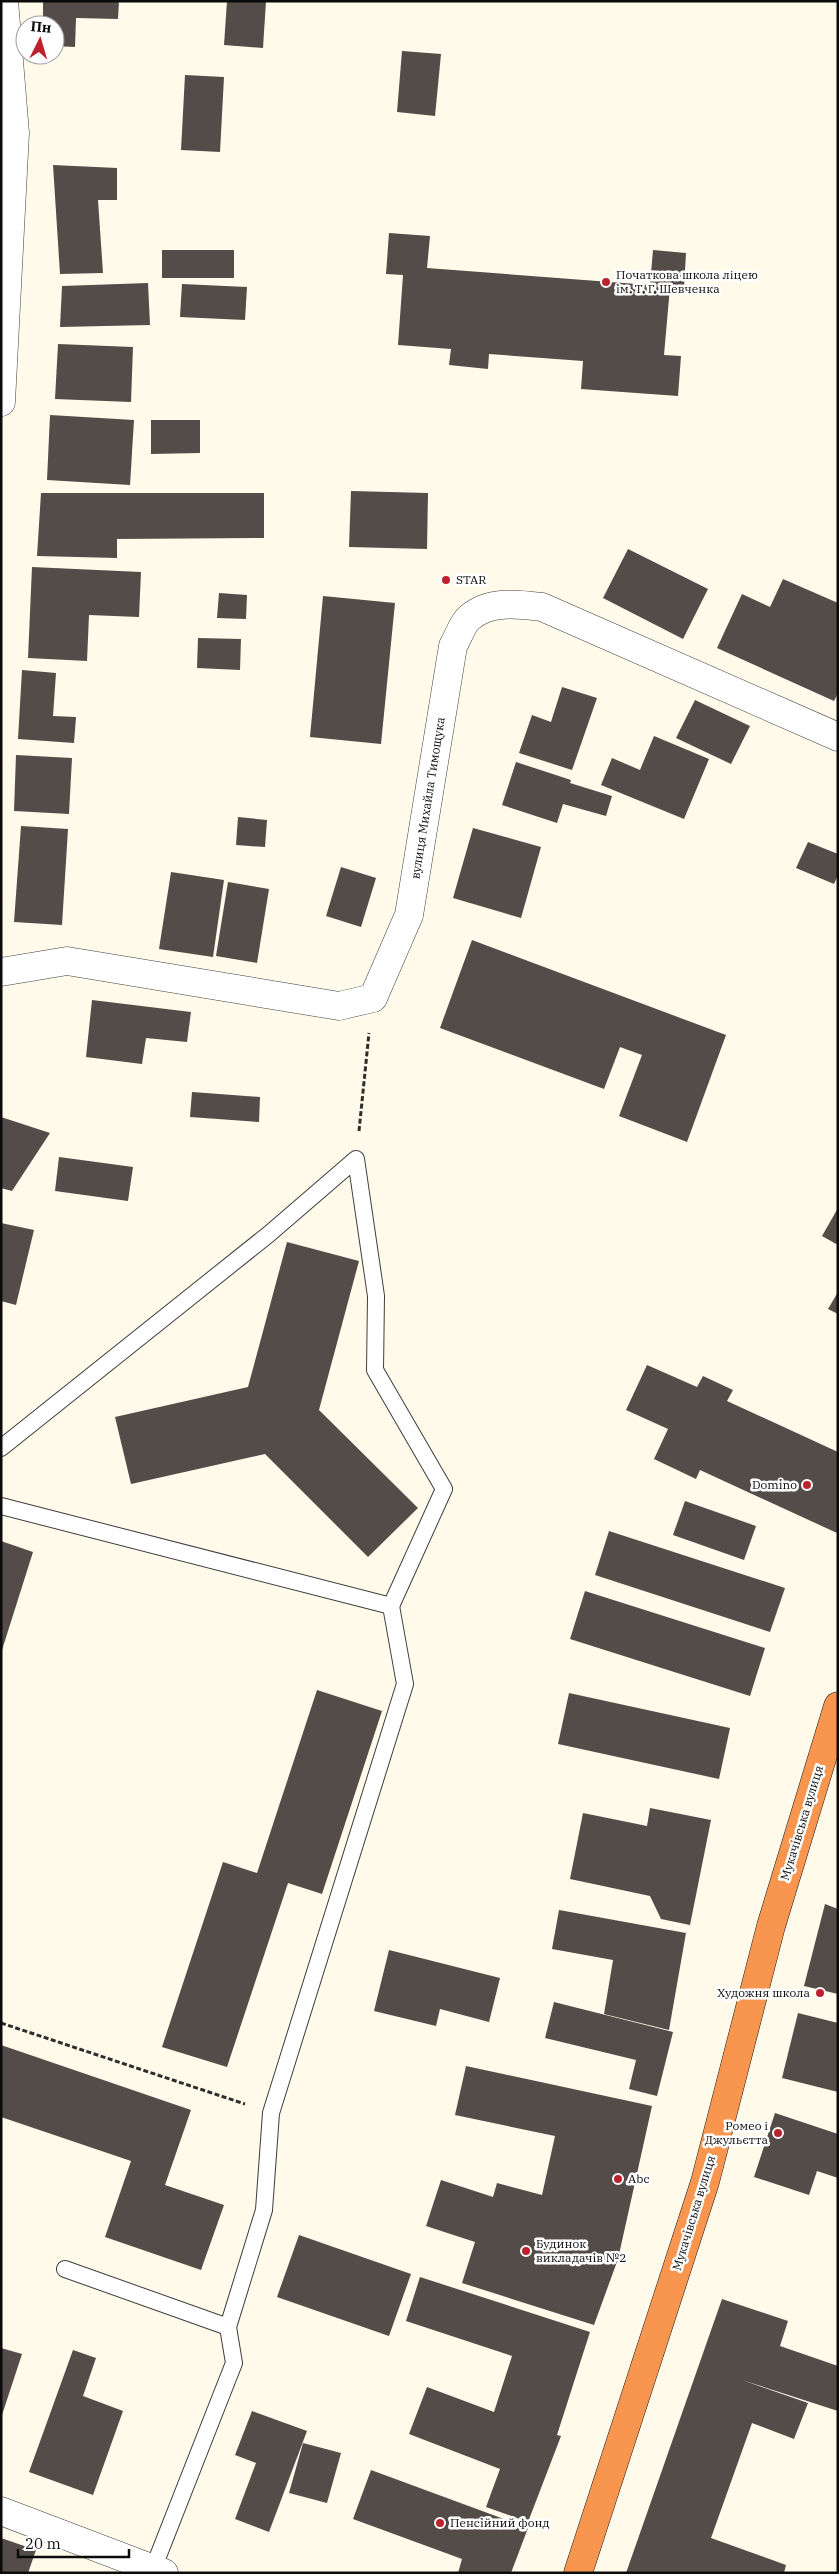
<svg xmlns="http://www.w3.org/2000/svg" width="839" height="2574" font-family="'IBM Plex Serif',serif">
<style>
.building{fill:#544c48}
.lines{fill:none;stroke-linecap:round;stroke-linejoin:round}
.lane-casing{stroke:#3e3e3e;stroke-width:18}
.street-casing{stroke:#3e3e3e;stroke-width:29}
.highway-casing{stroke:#1c1c1c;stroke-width:29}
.path{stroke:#2d2d2d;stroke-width:3;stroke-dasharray:5 2.5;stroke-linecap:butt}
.lane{stroke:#fff;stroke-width:16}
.street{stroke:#fff;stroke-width:28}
.highway{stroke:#f8954f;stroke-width:28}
.poi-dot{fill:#be212e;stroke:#fff;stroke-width:2}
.labels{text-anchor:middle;stroke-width:5;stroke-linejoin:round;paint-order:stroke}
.poi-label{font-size:12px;fill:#0b0b0b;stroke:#fff;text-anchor:start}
.street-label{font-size:12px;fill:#0b0b0b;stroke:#fff}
</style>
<rect width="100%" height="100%" fill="#fffaea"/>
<g class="building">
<path d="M43 1H119L118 19 76 18 75 47 55 46V25H43Z"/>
<path d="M227 1H266L263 48 224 45Z"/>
<path d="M402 51 441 54 435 116 397 112Z"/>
<path d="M185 75 224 77 220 152 181 150Z"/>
<path d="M53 165 117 168V200H98L103 273 60 274Z"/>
<path d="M389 233 430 236 427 268 650 285 653 250 686 253 684 288 670 287 664 355 681 356 678 396 581 389 583 361 489 354 488 369 449 365 451 349 398 345 403 275 386 274Z"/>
<rect x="162" y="250" width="72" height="28"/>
<path d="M148 283 150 325 60 327 62 286Z"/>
<path d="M182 284 247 287 245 320 180 317Z"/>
<path d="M58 344 133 347 131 402 55 399Z"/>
<path d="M50 415 134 420 130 485 47 480Z"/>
<path d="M151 420H200V453L151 454Z"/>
<path d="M351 491 428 493 427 549 349 547Z"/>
<path d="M41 493H264V538L117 539V558L37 556Z"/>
<path d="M628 549 708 589 683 639 603 598Z"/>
<path d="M32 567 141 572 139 617 89 615 87 661 28 658Z"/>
<path d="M783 579 838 603V693L834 701 717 648 742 594 770 607Z"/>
<path d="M219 593 247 595 246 619 217 618Z"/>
<path d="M323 596 395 603 381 744 310 737Z"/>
<path d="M198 638 241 639 240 670 197 668Z"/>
<path d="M22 670 56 673 53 716 76 717 74 743 18 739Z"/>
<path d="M562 687 597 698 572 770 519 753 532 715 551 722Z"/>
<path d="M695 700 750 726 731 764 676 738Z"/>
<path d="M654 736 709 759 684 819 601 785 612 758 640 770Z"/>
<path d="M16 755 72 758 69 814 14 811Z"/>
<path d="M516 762 571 780 570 783 612 796 606 816 563 804 557 823 502 805Z"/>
<path d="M238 817 267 820 265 847 236 845Z"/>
<path d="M21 826 68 829 62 925 14 922Z"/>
<path d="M473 828 541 847 521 918 453 898Z"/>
<path d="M808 842 838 854V875L834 884 796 868Z"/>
<path d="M341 867 376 878 361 927 326 916Z"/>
<path d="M171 872 224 880 213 957 159 949Z"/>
<path d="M228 882 269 889 257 963 216 956Z"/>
<path d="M472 940 726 1035 687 1142 619 1116 642 1055 620 1047 604 1089 440 1028Z"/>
<path d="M92 1000 191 1012 187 1042 146 1038 142 1064 86 1057Z"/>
<path d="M192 1092 260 1097 259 1122 190 1117Z"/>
<path d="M1 1117 50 1133 12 1191 1 1188Z"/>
<path d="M59 1157 133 1167 128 1201 55 1191Z"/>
<path d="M838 1208V1245L822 1236Z"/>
<path d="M1 1223 34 1230 16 1305 1 1301Z"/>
<path d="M287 1242 359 1261 319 1410 418 1508 368 1557 265 1454 131 1484 115 1417 248 1387Z"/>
<path d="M838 1292V1314L828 1309Z"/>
<path d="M647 1365 697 1387 703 1376 733 1390 727 1401 838 1452 837 1533 700 1470 696 1479 654 1459 668 1429 626 1410Z"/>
<path d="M685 1501 756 1526 744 1560 673 1535Z"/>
<path d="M609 1531 785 1588 770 1632 595 1575Z"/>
<path d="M1 1541 33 1552 2 1650 1 1649Z"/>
<path d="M585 1591 765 1648 750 1696 570 1639Z"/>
<path d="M317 1690 382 1711 322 1894 288 1883 227 2067 162 2047 223 1862 257 1873Z"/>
<path d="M569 1693 730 1728 719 1779 558 1744Z"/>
<path d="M650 1808 711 1820 690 1925 661 1919 650 1896 570 1879 583 1813 647 1826Z"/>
<path d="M825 1904 838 1909V1994L804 1986Z"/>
<path d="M559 1910 686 1933 669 2030 604 2014 613 1960 552 1949Z"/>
<path d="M389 1950 500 1978 489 2022 440 2009 436 2026 374 2011Z"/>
<path d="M554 2002 673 2032 657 2096 629 2089 636 2060 545 2038Z"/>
<path d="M798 2013 838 2023V2092L782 2078Z"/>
<path d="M1 2045 191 2110 165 2185 224 2205 201 2270 105 2237 131 2161 1 2117Z"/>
<path d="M466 2066 652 2106 618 2259 594 2325 462 2283 475 2242 426 2226 441 2180 493 2197 497 2183 542 2195 555 2136 455 2115Z"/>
<path d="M775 2113 838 2134V2178L817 2171 809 2195 754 2177Z"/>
<path d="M299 2235 411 2274 389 2336 277 2297Z"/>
<path d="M420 2277 590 2332 557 2435 561 2436 528 2522 486 2507 500 2469 409 2434 427 2387 494 2412 512 2356 406 2321Z"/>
<path d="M722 2299 788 2321 780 2346 838 2366V2411L742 2380 808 2403 794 2439 752 2423 711 2538 786 2565 784 2573H626Z"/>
<path d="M1 2348 22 2354 2 2415H1Z"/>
<path d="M73 2350 96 2358 83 2396 123 2411 93 2495 29 2472Z"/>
<path d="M252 2411 307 2431 269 2532 235 2519 256 2463 235 2455Z"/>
<path d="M303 2443 341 2453 327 2503 289 2493Z"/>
<path d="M371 2470 528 2528 511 2573H458L462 2559 353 2519Z"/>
<path d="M1 2538 36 2550 28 2573H1Z"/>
</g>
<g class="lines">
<defs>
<g id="lane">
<path d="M1 1448 269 1234 356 1159 376 1296 375 1370 444 1489 391 1606"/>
<path d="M1 1506 391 1606 405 1684 271 2113 264 2210 228 2327 234 2363 153 2569"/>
<path d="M65 2269 228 2327"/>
</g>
<g id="street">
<path d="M1 402 15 133 4 1"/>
<path d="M1 972 67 961 339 1006 373 998 409 915 453 646C458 638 462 624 469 618 489 600 518 604 542 607L838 737"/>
<path d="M1 2511 164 2573"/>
</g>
<path id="highway" d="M578 2573 705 2182 771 1926 838 1706"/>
</defs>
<use href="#lane" class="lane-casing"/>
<use href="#street" class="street-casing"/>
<use href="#highway" class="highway-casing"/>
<g class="path">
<path d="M359 1131 369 1033"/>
<path d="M1 2023 245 2104"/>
</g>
<use href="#lane" class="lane"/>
<use href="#street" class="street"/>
<use href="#highway" class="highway"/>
</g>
<g class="poi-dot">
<circle cx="606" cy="282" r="5"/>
<circle cx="446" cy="580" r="5"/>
<circle cx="807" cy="1485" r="5"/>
<circle cx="820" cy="1993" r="5"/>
<circle cx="778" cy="2133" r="5"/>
<circle cx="618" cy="2179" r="5"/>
<circle cx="526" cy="2251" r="5"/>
<circle cx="440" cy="2523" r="5"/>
</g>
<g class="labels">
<g class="poi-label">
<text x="616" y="279">Початкова школа ліцею<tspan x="616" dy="14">ім. Т. Г. Шевченка</tspan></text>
<text x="456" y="584">STAR</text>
<text x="797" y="1489" text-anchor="end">Domino</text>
<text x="810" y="1997" text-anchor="end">Художня школа</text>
<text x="768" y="2130" text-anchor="end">Ромео і<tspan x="768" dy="14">Джульєтта</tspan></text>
<text x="628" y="2183">Abc</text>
<text x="536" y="2248">Будинок<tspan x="536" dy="14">викладачів №2</tspan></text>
<text x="450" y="2527">Пенсійний фонд</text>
</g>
<g class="street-label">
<text transform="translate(428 798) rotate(-81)" y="4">вулиця Михайла Тимощука</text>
<text transform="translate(802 1823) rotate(-73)" y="4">Мукачівська вулиця</text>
<text transform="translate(694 2213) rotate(-73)" y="4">Мукачівська вулиця</text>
</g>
</g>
<rect width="839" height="2574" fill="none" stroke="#0b0b0b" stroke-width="5"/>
<g transform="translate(40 40) rotate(5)"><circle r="24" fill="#ffffff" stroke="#9d9d9d"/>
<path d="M0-4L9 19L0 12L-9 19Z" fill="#be212e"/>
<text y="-8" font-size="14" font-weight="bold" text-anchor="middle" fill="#0b0b0b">Пн</text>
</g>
<path d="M18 2549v8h111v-8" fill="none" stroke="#0b0b0b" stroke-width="2.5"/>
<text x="25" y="2549" font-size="15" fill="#0b0b0b" stroke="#ffffff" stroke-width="4" paint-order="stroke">20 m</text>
</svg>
